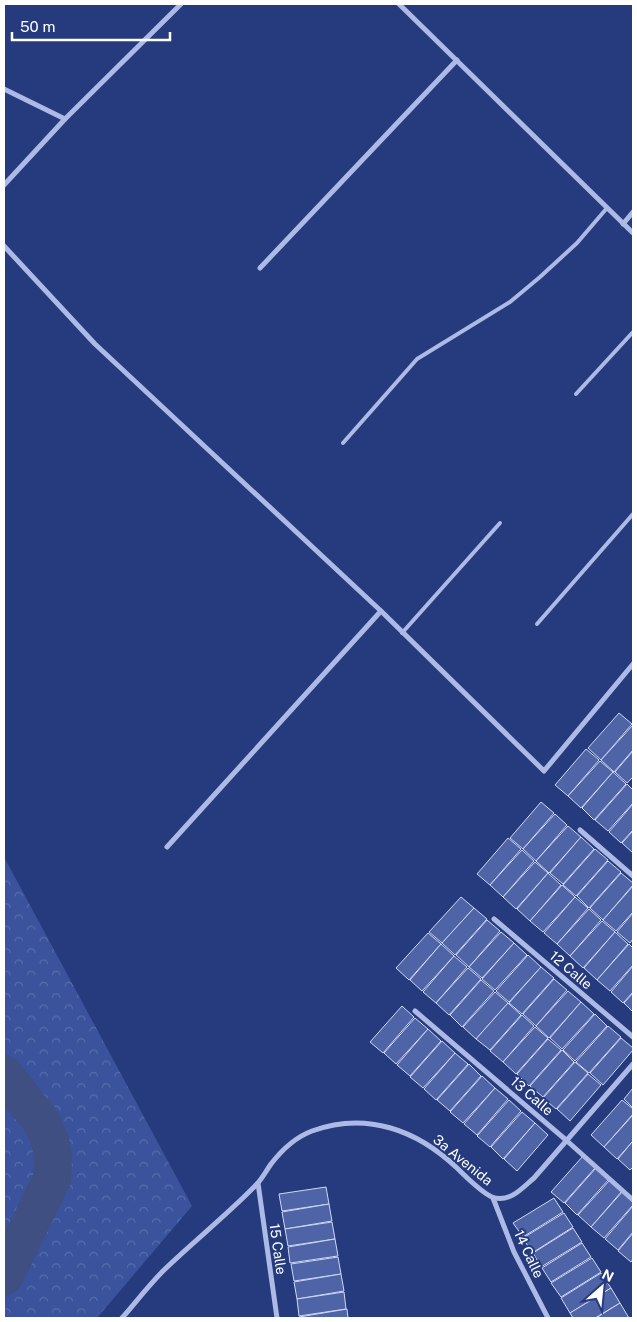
<svg xmlns="http://www.w3.org/2000/svg" width="637" height="1322" font-family="'Public Sans',sans-serif">
<style>
.forest{fill:url(#forest-crowns)}
.lines{fill:none;stroke-linecap:round;stroke-linejoin:round}
.river{stroke:#404f81;stroke-width:38}
.building{fill:#4e64a7;stroke:#cfd8f4}
.service{stroke:#acbae5;stroke-width:4}
.minor{stroke:#acbae5;stroke-width:5}
.labels{text-anchor:middle;stroke-width:4;stroke-linejoin:round;paint-order:stroke}
.street-label{font-size:14px;fill:#fff;stroke:#263b7e}
</style>
<defs>
<pattern id="forest-crowns" width="20" height="18" patternUnits="userSpaceOnUse" patternTransform="scale(1.25)"><rect width="20" height="18" fill="#3a539c"/><path d="M2 6a3 3 0 1 1 6 0M12 15a3 3 0 1 1 6 0" fill="none" stroke="#586dab"/></pattern>
</defs>
<rect width="100%" height="100%" fill="#263b7e"/>
<path class="forest" d="M4 857 192 1206 97 1318H4Z"/>
<g class="lines">
<path class="river" d="M4 1074 22 1098 40 1119 50 1140 53 1158 52 1179 4 1277"/>
</g>
<g class="building">
<path d="M619 713 632 724 601 760 588 748Z"/>
<path d="M633 725V750L614 772 601 760Z"/>
<path d="M586 749 599 760 568 796 555 785Z"/>
<path d="M633 751V777L627 783 615 772Z"/>
<path d="M600 761 613 772 581 808 568 796Z"/>
<path d="M613 772 626 784 594 820 582 808Z"/>
<path d="M627 784 633 790V803L608 831 595 820Z"/>
<path d="M541 802 554 813 523 849 510 838Z"/>
<path d="M633 804V830L621 843 609 832Z"/>
<path d="M555 814 567 825 536 861 523 849Z"/>
<path d="M568 826 581 837 549 873 536 861Z"/>
<path d="M633 831V853L622 843Z"/>
<path d="M581 837 594 849 563 884 550 873Z"/>
<path d="M508 838 521 849 490 885 477 874Z"/>
<path d="M595 849 608 860 576 896 563 885Z"/>
<path d="M522 850 534 861 503 897 490 885Z"/>
<path d="M608 861 621 872 589 908 577 896Z"/>
<path d="M535 862 548 873 516 909 503 897Z"/>
<path d="M548 873 561 885 530 921 517 909Z"/>
<path d="M621 873 633 883V885L603 920 590 908Z"/>
<path d="M562 885 575 897 543 932 530 921Z"/>
<path d="M633 886V912L616 931 603 920Z"/>
<path d="M461 897 474 908 442 943 429 932Z"/>
<path d="M575 897 588 908 557 944 544 933Z"/>
<path d="M474 908 487 919 455 955 442 943Z"/>
<path d="M589 909 601 920 570 956 557 944Z"/>
<path d="M633 913V939L630 943 617 932Z"/>
<path d="M487 920 500 931 469 967 456 955Z"/>
<path d="M602 921 615 932 583 968 570 956Z"/>
<path d="M501 932 514 943 482 978 469 967Z"/>
<path d="M615 932 628 944 597 980 584 968Z"/>
<path d="M428 933 441 944 409 980 396 968Z"/>
<path d="M514 943 527 955 495 990 482 979Z"/>
<path d="M441 944 454 956 422 991 410 980Z"/>
<path d="M629 944 633 948V965L610 991 597 980Z"/>
<path d="M528 955 541 967 509 1002 496 991Z"/>
<path d="M454 956 467 967 436 1003 423 992Z"/>
<path d="M633 966V992L623 1003 611 992Z"/>
<path d="M541 967 554 978 522 1014 509 1003Z"/>
<path d="M468 968 481 979 449 1015 436 1003Z"/>
<path d="M554 979 567 990 536 1026 523 1014Z"/>
<path d="M481 980 494 991 462 1027 450 1015Z"/>
<path d="M568 991 581 1002 549 1038 536 1026Z"/>
<path d="M495 992 508 1003 476 1039 463 1027Z"/>
<path d="M633 993V1012L624 1003Z"/>
<path d="M581 1002 594 1014 562 1049 550 1038Z"/>
<path d="M508 1003 521 1015 490 1050 476 1039Z"/>
<path d="M402 1006 414 1017 383 1053 370 1042Z"/>
<path d="M595 1014 607 1026 575 1061 563 1050Z"/>
<path d="M522 1015 534 1026 503 1062 490 1051Z"/>
<path d="M415 1018 428 1029 396 1064 384 1053Z"/>
<path d="M608 1026 621 1037 589 1073 576 1062Z"/>
<path d="M535 1027 548 1038 516 1074 503 1062Z"/>
<path d="M428 1029 441 1041 410 1076 397 1065Z"/>
<path d="M621 1038 633 1048V1050L603 1085 590 1073Z"/>
<path d="M548 1039 561 1050 529 1086 517 1074Z"/>
<path d="M442 1041 455 1053 423 1088 410 1077Z"/>
<path d="M562 1050 574 1062 543 1097 530 1086Z"/>
<path d="M455 1053 468 1064 436 1100 424 1089Z"/>
<path d="M575 1062 588 1073 556 1109 543 1098Z"/>
<path d="M469 1064 481 1076 450 1111 437 1100Z"/>
<path d="M588 1074 601 1085 570 1121 557 1109Z"/>
<path d="M482 1076 495 1088 463 1123 450 1112Z"/>
<path d="M495 1088 508 1099 477 1135 464 1124Z"/>
<path d="M633 1088V1108L624 1099Z"/>
<path d="M509 1100 521 1111 490 1147 477 1136Z"/>
<path d="M622 1100 633 1109V1114L604 1147 591 1135Z"/>
<path d="M522 1112 535 1123 503 1159 491 1147Z"/>
<path d="M633 1115V1141L617 1159 604 1147Z"/>
<path d="M535 1123 548 1135 517 1171 504 1159Z"/>
<path d="M633 1141V1167L630 1170 618 1159Z"/>
<path d="M583 1156 595 1168 564 1203 551 1192Z"/>
<path d="M596 1168 609 1179 577 1215 565 1203Z"/>
<path d="M610 1180 622 1191 591 1227 578 1215Z"/>
<path d="M326 1187 329 1204 282 1211 279 1194Z"/>
<path d="M623 1191 633 1201V1205L604 1238 591 1227Z"/>
<path d="M554 1198 563 1212 523 1237 513 1223Z"/>
<path d="M329 1204 332 1221 285 1229 282 1212Z"/>
<path d="M633 1206V1232L618 1250 605 1239Z"/>
<path d="M564 1213 573 1227 532 1253 523 1238Z"/>
<path d="M332 1222 335 1239 288 1246 285 1229Z"/>
<path d="M573 1228 582 1242 541 1267 533 1253Z"/>
<path d="M633 1233V1259L631 1262 618 1251Z"/>
<path d="M335 1239 338 1256 290 1263 288 1247Z"/>
<path d="M582 1243 591 1257 551 1282 542 1268Z"/>
<path d="M338 1257 341 1274 294 1281 291 1264Z"/>
<path d="M592 1258 601 1272 561 1297 551 1283Z"/>
<path d="M601 1273 611 1288 570 1313 561 1298Z"/>
<path d="M341 1274 344 1291 297 1299 294 1282Z"/>
<path d="M611 1288 620 1303 595 1318H573L570 1313Z"/>
<path d="M344 1292 346 1309 299 1316 297 1299Z"/>
<path d="M620 1303 629 1318H596Z"/>
<path d="M347 1309 348 1318H300L299 1317Z"/>
</g>
<g class="lines">
<g class="service">
<path d="M576 394 633 332"/>
<path d="M343 443 417 359 510 302 540 277 577 243 607 208"/>
<path d="M537 624 633 514"/>
<path d="M402 633 500 523"/>
</g>
<g class="minor">
<path d="M399 4 633 233"/>
<path d="M4 89 65 119"/>
<path d="M4 185 65 119 181 4"/>
<path d="M623 224 633 212"/>
<path d="M4 246 95 344 381 611 544 771 633 664"/>
<path d="M260 268 457 60"/>
<path d="M580 830 633 876"/>
<path d="M167 847 381 611"/>
<path d="M494 919 633 1037"/>
<path d="M415 1011 566 1140 633 1200"/>
<path d="M258 1183 277 1318"/>
<path d="M493 1198 514 1252 548 1318"/>
<path d="M122 1318C136 1302 149 1285 164 1270 194 1241 227 1215 256 1185 262 1179 266 1171 271 1164 281 1151 296 1137 312 1131 366 1111 417 1130 457 1168 465 1176 485 1196 495 1198 512 1201 522 1188 534 1178L633 1064"/>
</g>
</g>
<g class="labels">
<g class="street-label">
<text transform="translate(571 970) rotate(40)" y="5">12 Calle</text>
<text transform="translate(532 1096) rotate(41)" y="5">13 Calle</text>
<text transform="translate(463 1160) rotate(39)" y="5">3a Avenida</text>
<text transform="translate(278 1249) rotate(82)" y="5">15 Calle</text>
<text transform="translate(529 1254) rotate(65)" y="5">14 Calle</text>
</g>
</g>
<rect width="637" height="1322" fill="none" stroke="#ffffff" stroke-width="10"/>
<g transform="translate(602 1287) rotate(27)" stroke="#263b7e" stroke-width="4" paint-order="stroke">
<path d="M0-4L9 19L0 12L-9 19Z" fill="#ffffff"/>
<text y="-8" font-size="14" font-weight="bold" text-anchor="middle" fill="#ffffff">N</text>
</g>
<path d="M12 32v8h158v-8" fill="none" stroke="#ffffff" stroke-width="2.5"/>
<text x="20" y="32" font-size="15" fill="#ffffff" stroke="#263b7e" stroke-width="4" paint-order="stroke">50 m</text>
</svg>
